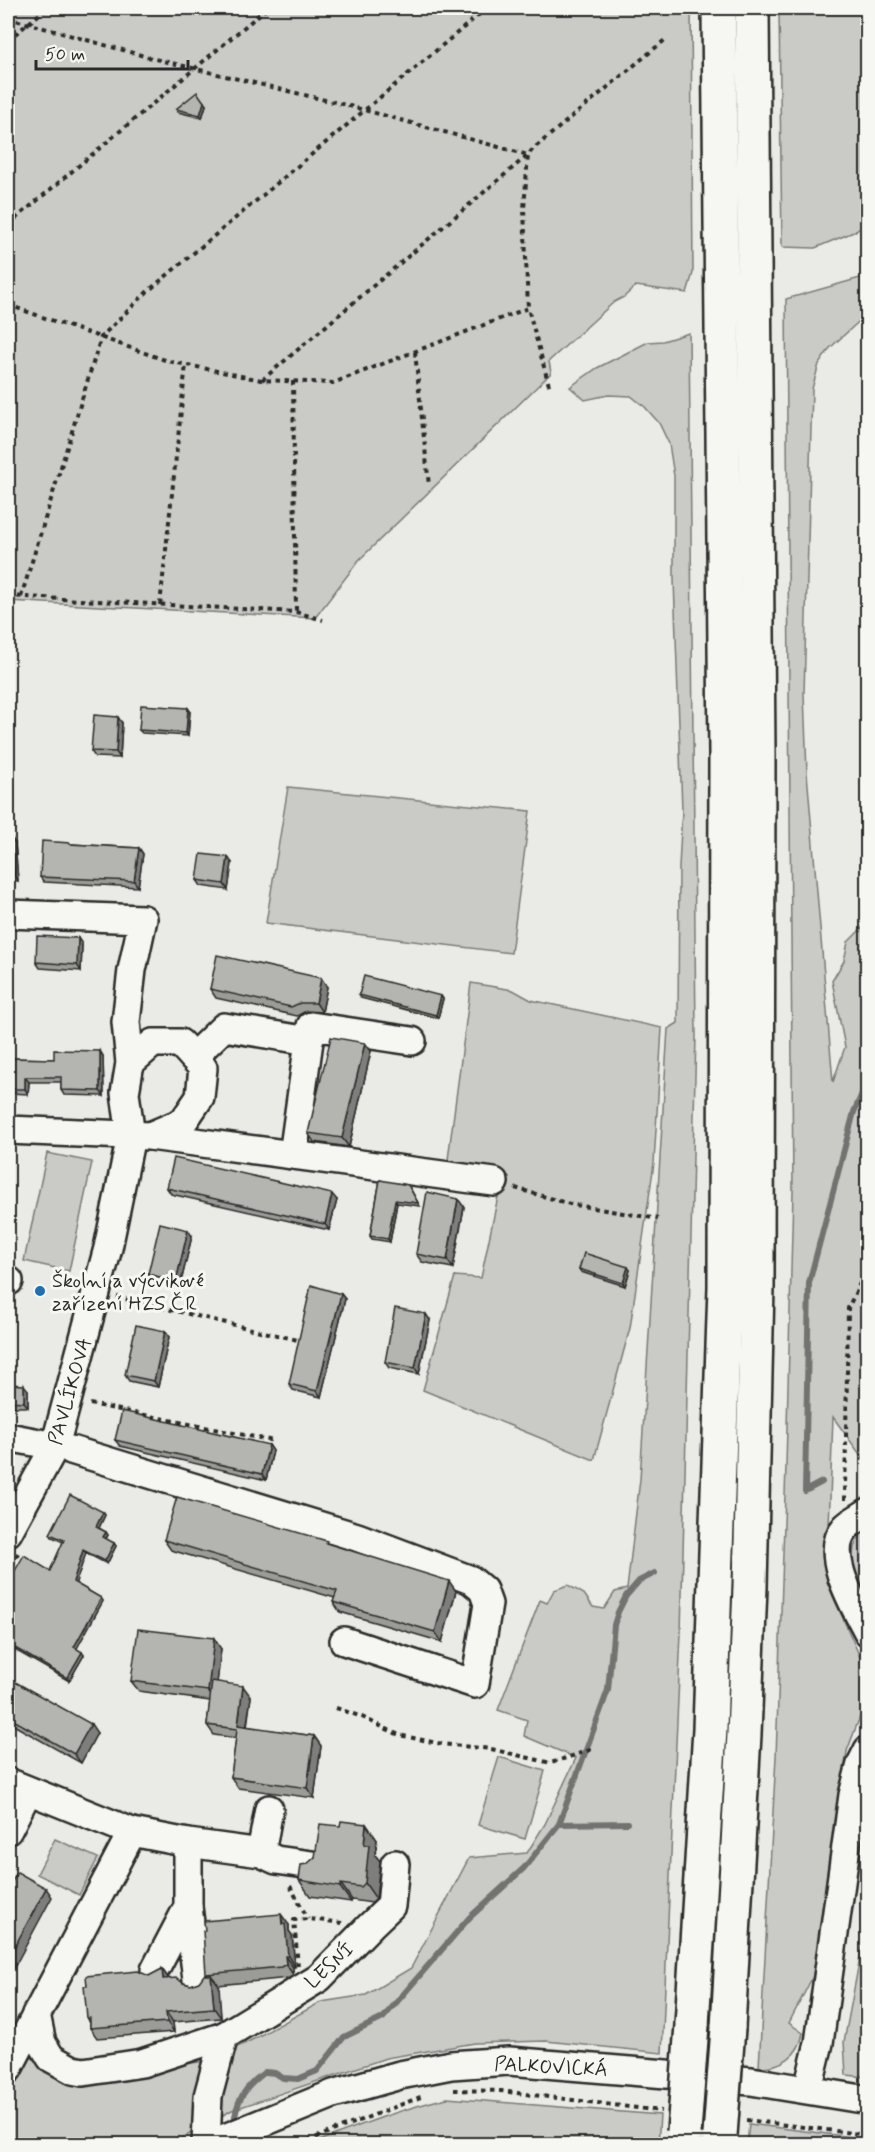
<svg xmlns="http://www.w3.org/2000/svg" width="875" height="2152" font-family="Mynerve,sans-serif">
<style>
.green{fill:#cacac7;stroke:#7a7a79;stroke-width:1.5}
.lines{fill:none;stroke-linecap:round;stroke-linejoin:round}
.stream{stroke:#727270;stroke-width:6}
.minor-casing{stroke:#2b2b2b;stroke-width:32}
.highway-casing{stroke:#2b2b2b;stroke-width:38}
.path{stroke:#2b2b2b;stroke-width:4;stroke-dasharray:4.5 4.5;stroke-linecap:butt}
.minor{stroke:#f6f6f2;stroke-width:27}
.highway{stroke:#f6f6f2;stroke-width:33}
.highway-bridge-casing{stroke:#2b2b2b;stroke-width:38;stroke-linecap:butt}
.highway-bridge{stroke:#f6f6f2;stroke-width:33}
.wall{fill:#9b9b98;stroke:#2b2b2b;stroke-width:1.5}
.shaded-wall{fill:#7e7e7c;stroke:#2b2b2b;stroke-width:1.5}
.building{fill:#b4b4b1;stroke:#2b2b2b;stroke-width:1.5}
.poi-dot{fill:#1f6fb2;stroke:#f6f6f2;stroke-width:2}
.labels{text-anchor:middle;stroke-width:6;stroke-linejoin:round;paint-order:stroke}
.poi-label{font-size:20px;fill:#2b2b2b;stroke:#f6f6f2;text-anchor:start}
.street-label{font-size:20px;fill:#2b2b2b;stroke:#f6f6f2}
</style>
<rect width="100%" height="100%" fill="#eaeae6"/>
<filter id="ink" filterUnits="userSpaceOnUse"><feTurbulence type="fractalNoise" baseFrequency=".0167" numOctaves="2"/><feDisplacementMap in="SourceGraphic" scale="12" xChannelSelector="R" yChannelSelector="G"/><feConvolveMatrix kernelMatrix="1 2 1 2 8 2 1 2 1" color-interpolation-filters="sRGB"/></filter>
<g filter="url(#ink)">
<g class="green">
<path d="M8 8H691L693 273 687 293 636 286 624 297 614 302 549 361 551 373 359 560 315 618 8 601Z"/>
<path d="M779 8H867V223L856 231 815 248 782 247Z"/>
<path d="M867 276V314L830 348 819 364 812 389 804 694 807 773 833 1082 845 1047 832 981 844 961 848 942 862 928 867 917V1464L833 1417 827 1582 867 1673V1698L847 1751 813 1976 789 2023 803 2033C799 2056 782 2067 759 2067L776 1757 786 1466 793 1192 786 299Z"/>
<path d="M689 333 696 1036 681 1633 662 2053 546 2041 475 2043 386 2058 232 2110 172 2144H8V2077L34 2056 67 2075 122 2072 207 2061 248 2042 321 2002 366 1995 411 1968 469 1858 527 1853 545 1824 576 1758 524 1736 527 1720 498 1710 540 1600 547 1603 554 1590 568 1585 584 1594 593 1607 604 1609 615 1592 627 1589 640 1479 668 1029 678 1023 679 867 682 810 674 580V476L669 444 659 423 645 407 631 396 608 395 585 400 570 387 597 368 648 342 663 341Z"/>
<path d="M288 787 530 811 511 953 266 923Z"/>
<path d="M471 983 513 990 531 1000 662 1028 654 1163 630 1328 594 1460 423 1390 455 1276 481 1278 502 1177 447 1167Z"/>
<path d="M47 1153 92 1162 69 1271 24 1261Z"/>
<path d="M867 1524V1605L852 1564 854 1547Z"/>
<path d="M499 1757 545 1771 525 1839 478 1825Z"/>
<path d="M55 1839 98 1858 79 1895 37 1874Z"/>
<path d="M867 1920 868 2077H867L846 2075 844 2042Z"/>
<path d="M447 2098 660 2115 658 2144H311C356 2127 400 2109 447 2098Z"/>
<path d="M749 2124 867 2139V2144H747Z"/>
</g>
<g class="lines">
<g class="stream">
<path d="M822 1482 805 1491 809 1283 854 1112 868 1080"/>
<path d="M559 1824 608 1690 614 1625 618 1612 626 1596 639 1581 655 1573"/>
<path d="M234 2126C235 2101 245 2087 265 2072L275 2073 283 2078 298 2079 317 2071 344 2037 383 2018 469 1918 524 1868 559 1824 628 1823"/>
</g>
<defs>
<g id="minor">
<path d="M8 914 143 919 132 970 126 1022 130 1063 125 1093 131 1136 108 1248 55 1446 8 1532"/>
<path d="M309 1041 311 1026 412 1041"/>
<path d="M193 1057 224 1027 309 1041 293 1155"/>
<path d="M130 1063 153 1043H180L203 1068 200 1097 183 1122 150 1136"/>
<path d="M8 1130 150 1136 494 1182"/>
<path d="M8 1281H9"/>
<path d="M8 1437 55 1446"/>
<path d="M71 1450 357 1537 471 1580 483 1590 488 1604 475 1684 344 1641"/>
<path d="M868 1512C861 1517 850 1522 845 1528 822 1554 856 1608 868 1632"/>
<path d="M8 1782 132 1832 8 2069"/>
<path d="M8 1830 28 1791"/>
<path d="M132 1832 188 1843 261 1853 276 1860 312 1865"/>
<path d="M188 1843V1907L197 1979"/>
<path d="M261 1853 269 1809"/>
<path d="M155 1970 188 1907"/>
<path d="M36 2014 42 2043 51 2058 73 2070 83 2072 142 2063 224 2036"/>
<path d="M808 2089 819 2043 853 1795 861 1764 868 1750"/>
<path d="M206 2144 208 2096 224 2036 319 1978 371 1925 391 1906 395 1864"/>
<path d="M210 2144 333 2094 400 2075 451 2065 509 2061 751 2081 868 2100"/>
</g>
<g id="highway">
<path d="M692 2025 710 1729 725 1287 726 754 719 8"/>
<path d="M728 2028 744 1734 750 1587 757 1287 758 753 752 8"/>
</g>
</defs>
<use href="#minor" class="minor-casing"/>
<use href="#highway" class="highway-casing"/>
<g class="path">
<path d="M8 18 155 59 346 105 528 155 524 209 528 308"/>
<path d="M8 40 47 8"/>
<path d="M8 225 267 8"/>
<path d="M8 305 168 361 261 380 333 383 528 308 550 389"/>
<path d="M415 352 429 486"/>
<path d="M262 380 528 155 533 149 666 39"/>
<path d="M293 381 296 612"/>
<path d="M8 596 296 612 323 620"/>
<path d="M21 597 101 337 147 292 487 8"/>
<path d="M160 605 186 364"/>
<path d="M515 1188 570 1204 658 1219"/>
<path d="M117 1297 302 1341"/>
<path d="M90 1404 274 1441"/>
<path d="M845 1500 848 1308 860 1283 868 1276"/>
<path d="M8 1573 18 1553"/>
<path d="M336 1708 362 1717 399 1735 442 1744 491 1749 551 1763 593 1749"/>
<path d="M290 1886 308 1919"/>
<path d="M298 1966 294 1920 308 1919 343 1923"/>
<path d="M454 2090 501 2091 661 2111"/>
<path d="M746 2120 868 2135"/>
<path d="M299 2144 423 2096"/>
</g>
<use href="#minor" class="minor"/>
<use href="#highway" class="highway"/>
<defs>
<g id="highway-bridge">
<path d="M684 2132 692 2025"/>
<path d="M720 2135 728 2028"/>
</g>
</defs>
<use href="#highway-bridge" class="highway-bridge-casing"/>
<use href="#highway-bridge" class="highway-bridge"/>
</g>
<g class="wall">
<path d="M206 105 202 118 178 112 176 109Z"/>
<path d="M188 708 190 711 188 736 142 733 139 730Z"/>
<path d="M122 723 120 758 95 757 91 751Z"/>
<path d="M8 837 15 843 18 881 8 880Z"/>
<path d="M71 844 139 848 143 854 138 887 44 882 40 877Z"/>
<path d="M232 863 228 890 201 886 197 880Z"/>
<path d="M82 944 81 971 40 968 36 962Z"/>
<path d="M321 978 327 987 322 1012 306 1011 297 1016 216 998 210 989Z"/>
<path d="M359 995 441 996 443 999 438 1018 361 998Z"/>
<path d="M365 1043 371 1051 349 1147 314 1142 308 1133Z"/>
<path d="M100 1051 103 1056 104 1096 64 1095 61 1090V1082H29L28 1094 8 1093V1058L54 1059Z"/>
<path d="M380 1180 410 1188 420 1206 397 1203 390 1242 372 1239 370 1236Z"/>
<path d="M167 1188 337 1200 329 1230 171 1194Z"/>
<path d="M464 1207 453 1268 422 1262 416 1254Z"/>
<path d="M192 1236 180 1286 152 1280 148 1274Z"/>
<path d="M579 1269 630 1270 625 1286 581 1272Z"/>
<path d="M341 1294 345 1299 321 1397 293 1390 289 1384Z"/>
<path d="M430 1320 419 1374 389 1368 385 1362Z"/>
<path d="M165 1331 169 1337 158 1387 129 1381 125 1375Z"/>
<path d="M8 1384 28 1390V1407H8Z"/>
<path d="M115 1440 269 1445 273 1451 266 1480 120 1446Z"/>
<path d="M103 1512 105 1515 99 1528 106 1532 108 1535 106 1539 114 1543 116 1546 107 1564 86 1553 75 1583 101 1598 103 1601 76 1649 84 1655 69 1681 8 1646V1583L50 1571 63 1542 52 1537 50 1534Z"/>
<path d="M164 1540 330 1544 456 1591 442 1642 340 1612 333 1602 335 1598 171 1550Z"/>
<path d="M221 1649 217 1682 251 1697 247 1727 314 1736 321 1746 314 1798 238 1788 231 1777 236 1738 214 1735 207 1725 210 1701 139 1691 131 1681Z"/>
<path d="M8 1678 97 1733 81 1763 8 1722Z"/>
<path d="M366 1824 377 1840 375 1855 380 1861 376 1899 372 1903 352 1900 351 1902 310 1896 299 1880 315 1857 340 1826Z"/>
<path d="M289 1925V1931L292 1935 295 1967H293V1975L289 1978 218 1985 221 2018 173 2022 174 2032 97 2038 90 2028V2023L87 2018 149 1976 162 1969 169 1979 191 1985 199 1982 207 1975 206 1974Z"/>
</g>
<g class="shaded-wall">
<path d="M204 102 206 105 202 118 200 115Z"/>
<path d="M188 708 190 711 188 736 186 733Z"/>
<path d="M118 717 122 723 120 758 116 752Z"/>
<path d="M11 837 15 843 18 881 14 875Z"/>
<path d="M139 848 143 854 138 887 134 881Z"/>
<path d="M228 857 232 863 228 890 224 884Z"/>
<path d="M78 938 82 944 81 971 77 965Z"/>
<path d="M321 978 327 987 322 1012 316 1003Z"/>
<path d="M441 996 443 999 438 1018 436 1015Z"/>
<path d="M365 1043 371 1051 349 1147 342 1138Z"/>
<path d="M100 1051 103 1056 104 1096 100 1091Z"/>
<path d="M25 1077 29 1082 28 1094 25 1089Z"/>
<path d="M332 1194 337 1200 329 1230 325 1224Z"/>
<path d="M458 1199 464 1207 453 1268 447 1260Z"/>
<path d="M395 1200 397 1203 390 1242 388 1239Z"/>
<path d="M188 1230 192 1236 180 1286 176 1281Z"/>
<path d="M628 1267 630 1270 625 1286 623 1283Z"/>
<path d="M341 1294 345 1299 321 1397 317 1391Z"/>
<path d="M426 1314 430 1320 419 1374 415 1368Z"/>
<path d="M165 1331 169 1337 158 1387 154 1381Z"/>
<path d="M24 1385 28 1390V1407L24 1402Z"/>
<path d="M269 1445 273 1451 266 1480 262 1474Z"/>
<path d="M103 1512 105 1515 98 1530 96 1527Z"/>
<path d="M106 1532 108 1535 105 1540 103 1537Z"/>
<path d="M114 1543 116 1546 107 1564 105 1561Z"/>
<path d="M83 1550 86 1553 75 1585 73 1582Z"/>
<path d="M449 1581 456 1591 442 1642 435 1632Z"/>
<path d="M101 1598 103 1601 76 1650 74 1647Z"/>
<path d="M214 1638 221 1649 215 1701 208 1691Z"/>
<path d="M82 1652 84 1655 69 1681 67 1678Z"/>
<path d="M243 1686 251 1697 245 1736 238 1725Z"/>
<path d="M91 1724 97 1733 81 1763 74 1754Z"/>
<path d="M314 1736 321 1746 314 1798 307 1788Z"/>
<path d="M366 1824 377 1840 375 1855 380 1861 376 1899 365 1883 364 1845Z"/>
<path d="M341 1884 352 1900 351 1902 340 1887Z"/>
<path d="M46 1888 52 1897 8 1979V1959Z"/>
<path d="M281 1914 289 1925V1931L292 1935 295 1967 288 1956Z"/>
<path d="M285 1956 293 1967V1975L286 1964Z"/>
<path d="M162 1969 169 1979H163Z"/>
<path d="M211 1975 219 1985 221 2018 214 2008Z"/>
<path d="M166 2012 173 2022 174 2032 167 2022Z"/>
</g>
<g class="building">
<path d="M197 92 204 102 200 115 176 109Z"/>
<path d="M141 705 188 708 186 733 139 730Z"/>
<path d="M94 715 118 717 116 752 91 751Z"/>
<path d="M8 837H11L14 875H8Z"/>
<path d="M42 841 70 843V844L139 848 134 881 40 877Z"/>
<path d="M201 854 228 857 224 884 197 880Z"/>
<path d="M37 936 78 938 77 965 36 962Z"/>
<path d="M217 955 321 978 316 1003H300L291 1007 210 989Z"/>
<path d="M364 976 441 996 436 1015 359 995Z"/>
<path d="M331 1037 365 1043 342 1138 308 1133Z"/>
<path d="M54 1050 100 1051V1091L61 1090V1077H25V1089H8V1058L54 1059Z"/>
<path d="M174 1158 332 1194 325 1224 167 1188Z"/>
<path d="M380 1180 408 1185 418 1203 395 1200 388 1239 370 1236Z"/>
<path d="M427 1192 458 1199 447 1260 416 1254Z"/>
<path d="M160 1223 188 1230 176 1281 148 1274Z"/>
<path d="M584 1253 628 1267 623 1283 579 1269Z"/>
<path d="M311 1285 341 1294 317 1391 289 1384Z"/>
<path d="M395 1308 426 1314 415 1368 385 1362Z"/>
<path d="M136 1325 165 1331 154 1381 125 1375Z"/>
<path d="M8 1384 24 1385V1402L8 1401Z"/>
<path d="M122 1411 269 1445 262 1474 115 1440Z"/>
<path d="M70 1495 103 1512 96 1527 106 1532 103 1537 114 1543 105 1561 83 1550 73 1582 101 1598 74 1647 82 1652 67 1678 8 1644V1583L24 1555 50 1571 64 1540 50 1534Z"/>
<path d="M177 1497 327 1541 326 1543 449 1581 435 1632 333 1602 337 1591 164 1540Z"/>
<path d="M138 1629 214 1638 208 1691 131 1681Z"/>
<path d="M8 1678 91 1724 74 1754 8 1717Z"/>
<path d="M212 1681 243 1686 238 1725 314 1736 307 1788 231 1777 237 1729 207 1725Z"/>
<path d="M341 1821 366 1824 364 1845H369L365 1883 361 1887 341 1884 340 1887 299 1880 301 1865 307 1864 315 1857 320 1824 340 1826Z"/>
<path d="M17 1872 46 1888 8 1959V1889Z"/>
<path d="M281 1914 282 1924H285L288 1956H285L286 1964 281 1967 206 1974 203 1931H205L204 1921Z"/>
<path d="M162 1969 163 1979 177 1978 183 1983 191 1985 199 1982 204 1975H211L214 2008 166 2012 167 2022 90 2028V2018H87L84 1986H87L86 1976 138 1971 149 1976Z"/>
</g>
</g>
<circle class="poi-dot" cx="40" cy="1291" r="6"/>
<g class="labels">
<g class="poi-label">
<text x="52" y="1287">Školní a výcvikové<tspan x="52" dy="23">zařízení HZS ČR</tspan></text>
</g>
<g class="street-label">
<text transform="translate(69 1391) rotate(-74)" y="7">PAVLÍKOVA</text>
<text transform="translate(329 1965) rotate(-42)" y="7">LESNÍ</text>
<text transform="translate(551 2066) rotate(3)" y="7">PALKOVICKÁ</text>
</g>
</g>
<rect width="875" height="2152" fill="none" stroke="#f6f6f2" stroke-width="30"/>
<rect x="15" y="15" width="845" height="2122" fill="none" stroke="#2b2b2b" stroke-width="2" filter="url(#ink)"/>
<path d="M36 60v9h152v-9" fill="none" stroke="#2b2b2b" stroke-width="3"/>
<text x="45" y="60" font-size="18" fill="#2b2b2b" stroke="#f6f6f2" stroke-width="4.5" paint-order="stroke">50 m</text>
</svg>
